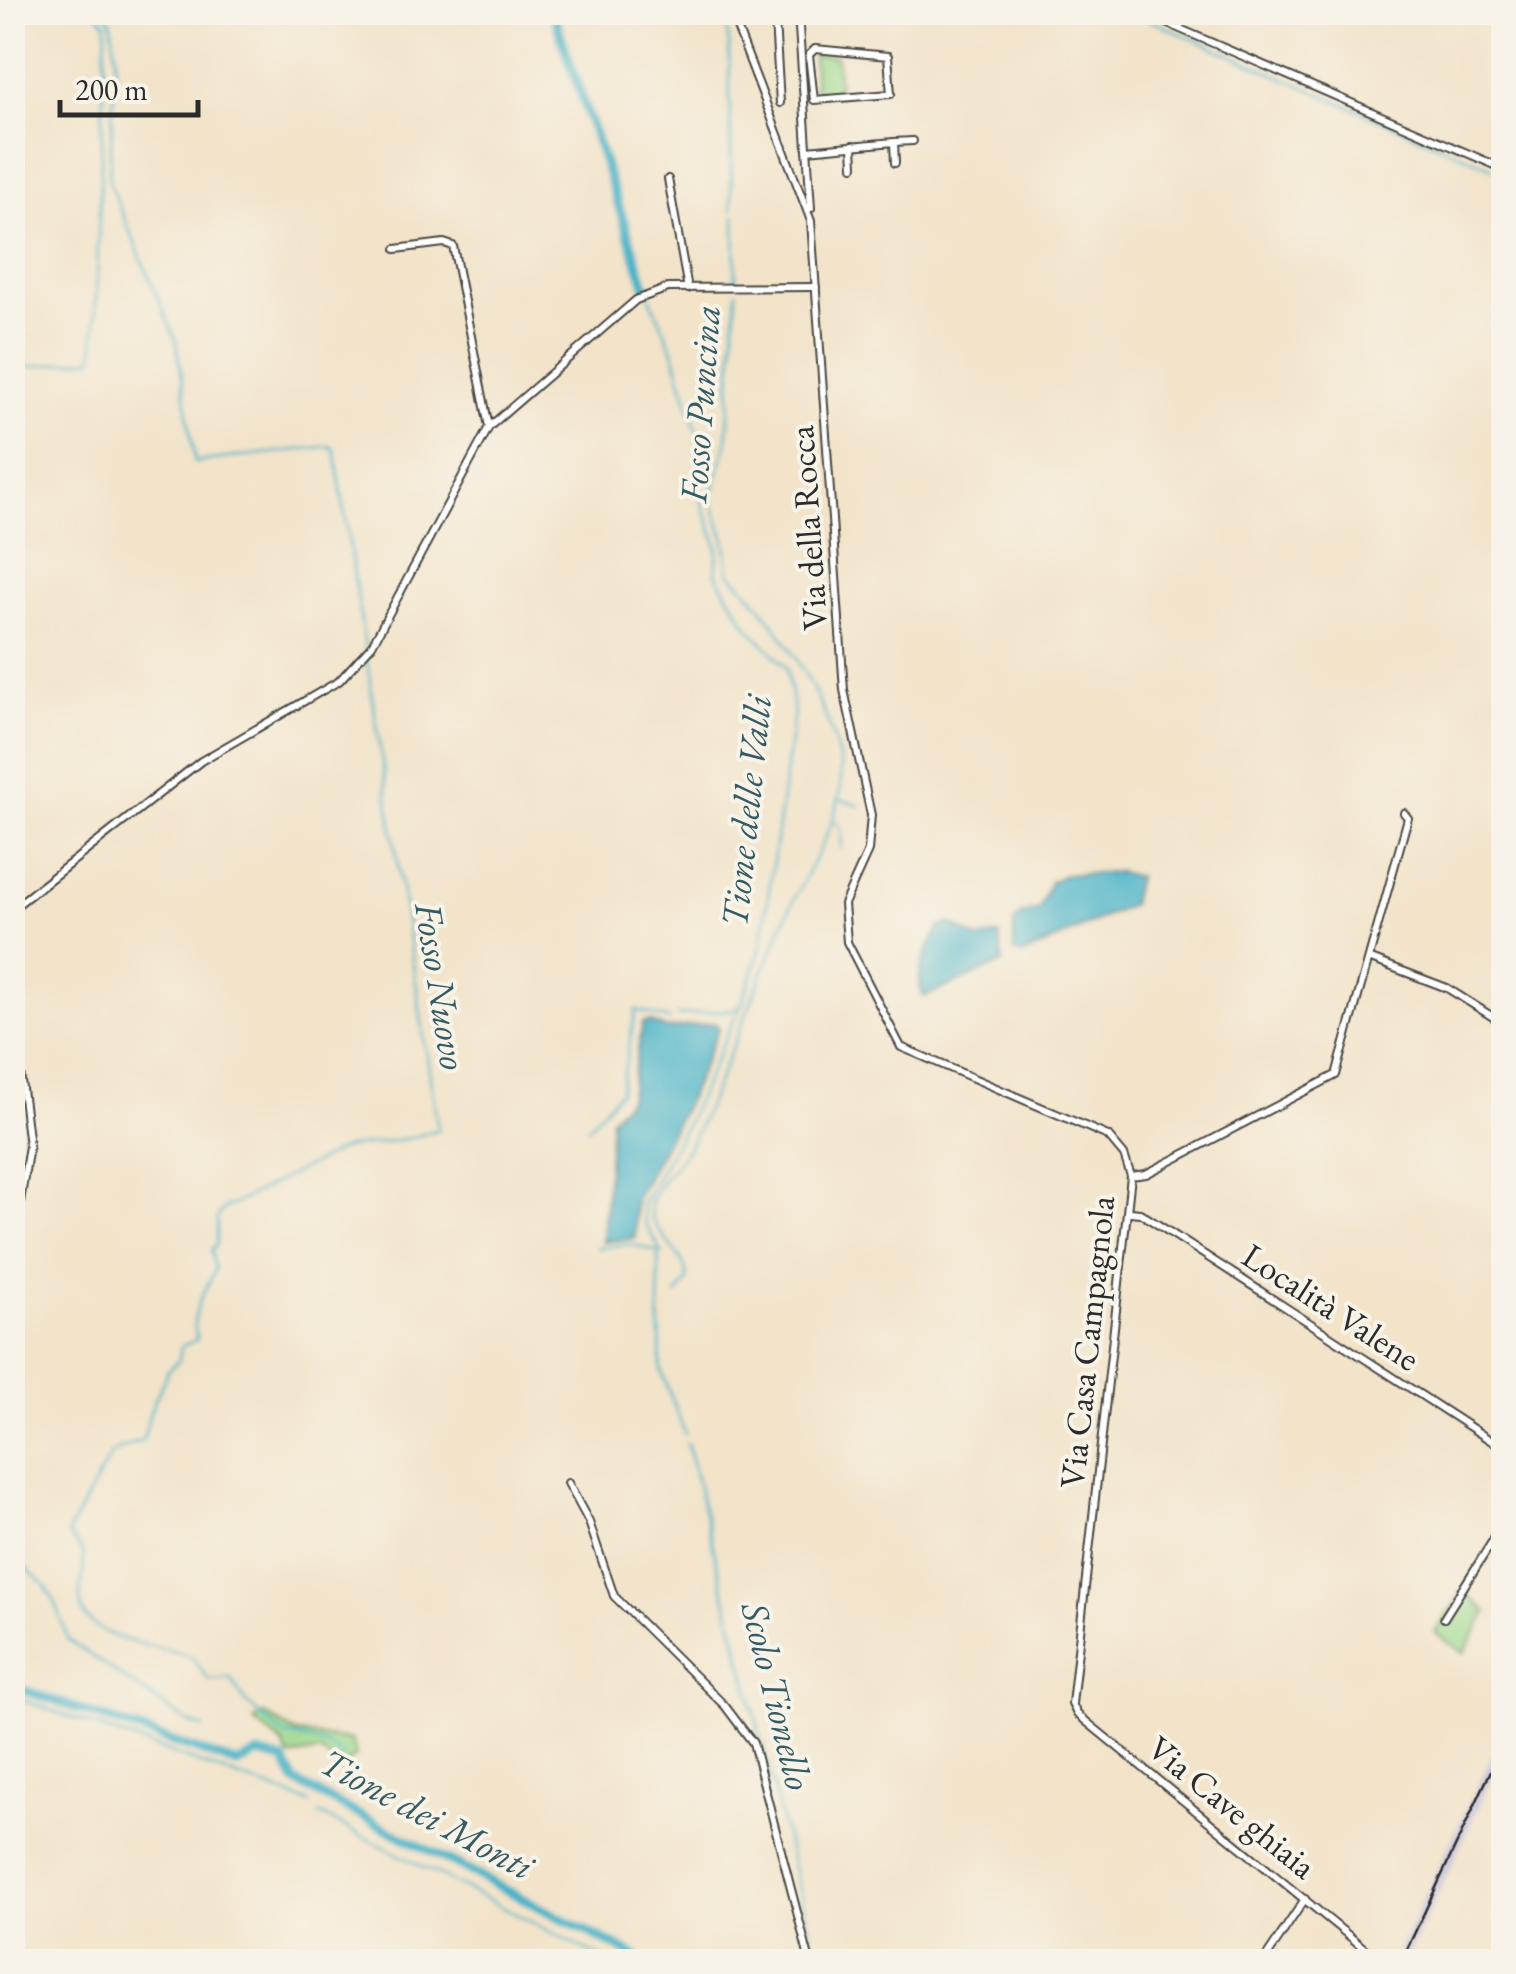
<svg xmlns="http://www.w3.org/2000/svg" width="1516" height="1974" font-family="'EB Garamond',serif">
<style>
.industrial{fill:#c5c0da}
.green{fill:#9bd88c;stroke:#63825c;stroke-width:2.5}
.water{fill:#49b3c7;stroke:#3a6f79;stroke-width:2.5}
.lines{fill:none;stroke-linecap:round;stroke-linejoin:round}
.stream{stroke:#49b3c7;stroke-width:2.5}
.river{stroke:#49b3c7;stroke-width:9}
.minor-casing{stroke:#494743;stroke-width:10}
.minor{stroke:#fff;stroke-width:6}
.rail{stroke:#2b2b2b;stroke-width:2.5}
.labels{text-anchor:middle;stroke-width:8;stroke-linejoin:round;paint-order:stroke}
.street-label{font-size:35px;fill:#2b2b2b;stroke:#f7f3e8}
.water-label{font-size:38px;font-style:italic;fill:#365b62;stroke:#f7f3e8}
</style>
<rect width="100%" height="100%" fill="#f7f3e8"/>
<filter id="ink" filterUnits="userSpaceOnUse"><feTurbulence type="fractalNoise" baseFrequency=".01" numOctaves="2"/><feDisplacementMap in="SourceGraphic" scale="20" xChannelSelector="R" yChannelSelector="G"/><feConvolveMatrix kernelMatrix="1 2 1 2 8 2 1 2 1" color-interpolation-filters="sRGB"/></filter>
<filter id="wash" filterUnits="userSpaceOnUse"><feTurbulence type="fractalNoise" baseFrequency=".0048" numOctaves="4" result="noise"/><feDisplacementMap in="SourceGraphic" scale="40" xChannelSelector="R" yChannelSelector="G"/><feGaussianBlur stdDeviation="2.25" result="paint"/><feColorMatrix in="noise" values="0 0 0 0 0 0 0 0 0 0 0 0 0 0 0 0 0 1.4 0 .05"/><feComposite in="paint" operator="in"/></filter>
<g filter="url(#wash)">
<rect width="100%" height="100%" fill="#f2e3c9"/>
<path class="industrial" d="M1503 1732V1753L1449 1871 1405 1961H1394Z"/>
<g class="green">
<path d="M813 55 836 56 839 93 815 95Z"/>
<path d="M1463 1591 1487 1612 1464 1653 1435 1633Z"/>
<path d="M264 1714 297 1734 351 1740 356 1755 341 1768 320 1752 289 1757 283 1744 254 1721Z"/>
</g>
<g class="water">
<path d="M1119 872 1137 877 1131 905 1023 955 1014 953V922L1022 914 1039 910 1050 882 1065 875Z"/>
<path d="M951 923 977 939 999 935 1003 963 924 997C912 975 929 947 940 927Z"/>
<path d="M650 1022 667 1029 715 1023 719 1028 688 1100 635 1200V1238L603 1242 611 1118 629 1099 643 1023Z"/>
</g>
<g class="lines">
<g class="stream">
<path d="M104 12 111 20 116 56 109 182 177 343 195 462 330 446 335 450 438 1129 411 1138 344 1148 222 1210 217 1219V1244L211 1250 215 1270C203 1296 189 1311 197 1339L181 1347 179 1360 167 1372 150 1412 143 1440 111 1453 68 1533 83 1553C86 1569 80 1584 80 1599 80 1643 165 1645 192 1657L209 1680 231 1678 244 1701 282 1734 324 1744 343 1756"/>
<path d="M724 12 729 42 732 210"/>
<path d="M1131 12 1504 173"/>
<path d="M735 216 736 283"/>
<path d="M650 297 672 348 699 438 696 485 718 547 716 574 748 627 786 667 794 712 761 947 744 998 685 1126 642 1204 645 1224 663 1254"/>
<path d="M12 369 92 359 94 355 106 23 95 12"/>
<path d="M842 800 860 806"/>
<path d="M836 821 842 832 841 848"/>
<path d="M12 936 24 955"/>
<path d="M677 1016 740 1008"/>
<path d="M587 1128 620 1091 636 1010 669 1020"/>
<path d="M597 1248 630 1244 658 1251 661 1370 685 1434"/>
<path d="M677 1295 687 1281C688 1248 644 1233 651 1201 660 1177 683 1161 693 1138 728 1063 757 984 790 908 808 866 838 829 841 782 845 726 772 608 729 573L726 544 711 497 727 443 737 291"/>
<path d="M687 1443 817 1962"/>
<path d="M12 1555 44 1584 56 1604 68 1640 189 1723 204 1728"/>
<path d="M12 1696 310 1803"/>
<path d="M319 1814 610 1962"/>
</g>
<g class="river">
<path d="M553 12 647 290"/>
<path d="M12 1686 237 1764 259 1754 284 1761 295 1782 647 1962"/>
</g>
</g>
</g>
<g filter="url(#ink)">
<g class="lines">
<defs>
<g id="minor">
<path d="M731 12 811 221 844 690 871 815 868 851 844 904 847 942 901 1047 1108 1136 1124 1155 1131 1176 1072 1704 1077 1714 1381 1962"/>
<path d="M755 12 758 19 799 23"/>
<path d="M798 12 811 208"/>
<path d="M1141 12 1504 169"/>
<path d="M798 15 853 19 860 12"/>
<path d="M775 21 780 103"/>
<path d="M815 49 888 56 891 94 814 100 809 55Z"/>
<path d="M894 142 913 141"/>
<path d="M853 145 854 166"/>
<path d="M807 150 894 142 895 163"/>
<path d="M668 179 688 289"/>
<path d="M396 249 444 243 453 246 489 427"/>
<path d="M12 909 201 761 339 681 372 645 489 427 636 300 668 288 816 287"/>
<path d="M1371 959 1447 988 1504 1024"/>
<path d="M12 1007 29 1146 12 1252"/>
<path d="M1131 1176 1146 1174 1336 1075 1408 818 1404 813"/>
<path d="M1130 1212 1140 1213 1504 1449"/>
<path d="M568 1483 589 1522 614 1596 725 1706 753 1743 810 1962"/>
<path d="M1444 1618 1504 1523"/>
<path d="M1263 1962 1305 1899"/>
</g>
</defs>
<use href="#minor" class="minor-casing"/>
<use href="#minor" class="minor"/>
<path class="rail" d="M1401 1962 1504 1743"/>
</g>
</g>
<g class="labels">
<g class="street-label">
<text transform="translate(808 528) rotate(-94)" y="12">Via della Rocca</text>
<text transform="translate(1331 1307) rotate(33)" y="12">Località Valene</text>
<text transform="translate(1087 1342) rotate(-84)" y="12">Via Casa Campagnola</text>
<text transform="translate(1232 1807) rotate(39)" y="12">Via Cave ghiaia</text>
</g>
<g class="water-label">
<text transform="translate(700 404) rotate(-86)" y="13">Fosso Puncina</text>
<text transform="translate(746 811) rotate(-84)" y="13">Tione delle Valli</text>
<text transform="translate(441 986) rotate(81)" y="13">Fosso Nuovo</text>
<text transform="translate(777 1696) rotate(76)" y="13">Scolo Tionello</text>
<text transform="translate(427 1814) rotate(28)" y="13">Tione dei Monti</text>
</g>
</g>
<rect width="1516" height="1974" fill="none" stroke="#f7f3e8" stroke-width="50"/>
<path d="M60 100v15h138v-15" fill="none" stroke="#2b2b2b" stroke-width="5"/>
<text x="75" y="100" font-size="30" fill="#2b2b2b" stroke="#f7f3e8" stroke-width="8" paint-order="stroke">200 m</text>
</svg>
